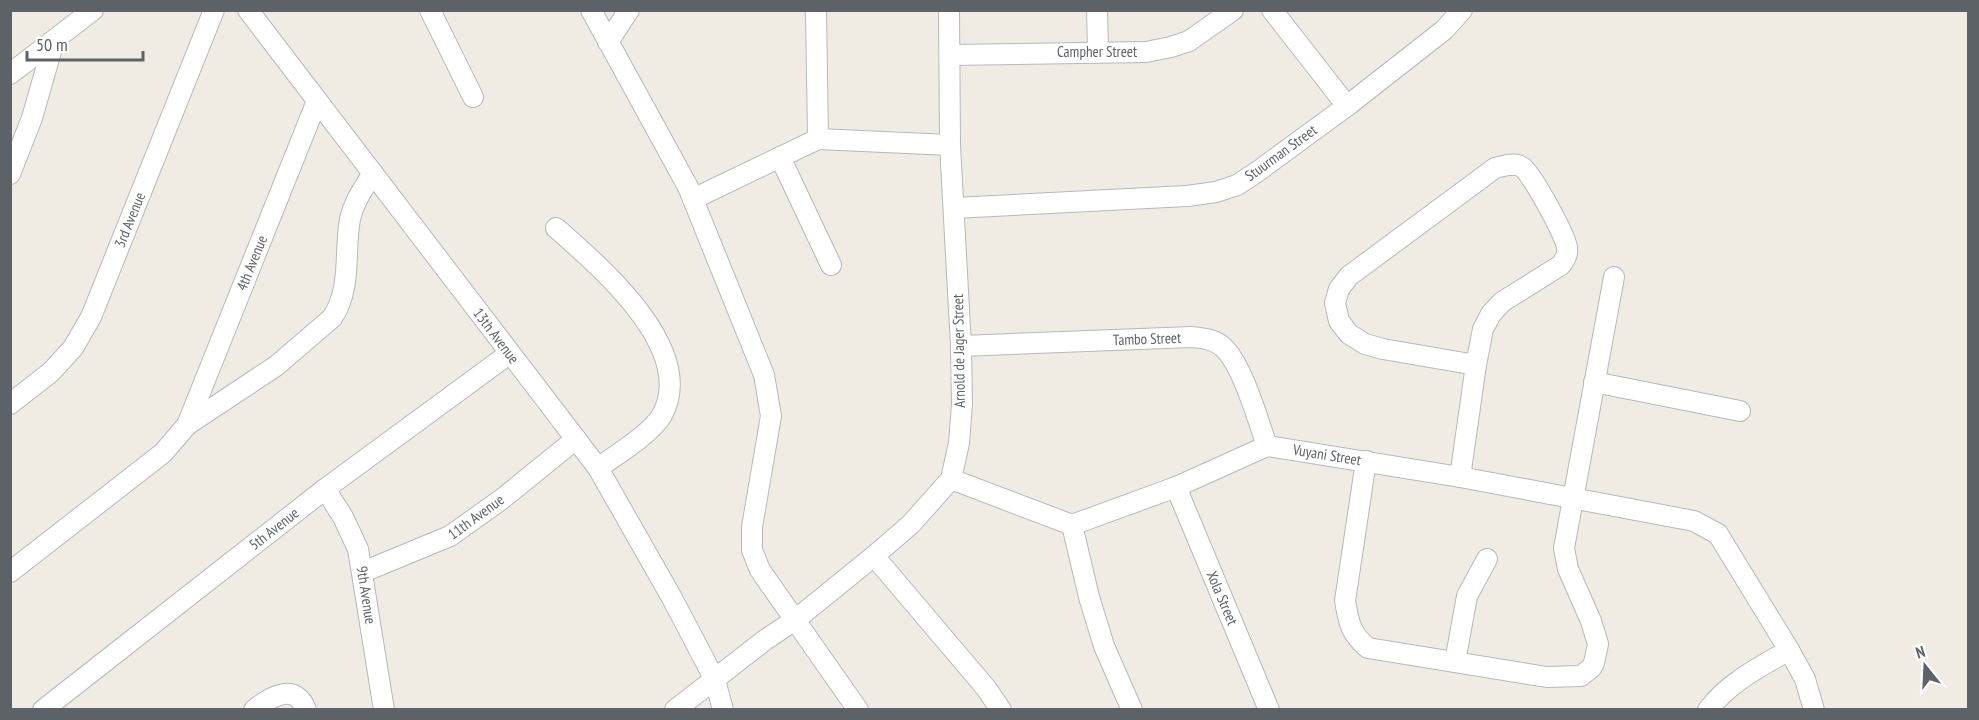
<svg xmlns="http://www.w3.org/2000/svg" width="1979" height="720" font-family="'PT Sans Narrow',sans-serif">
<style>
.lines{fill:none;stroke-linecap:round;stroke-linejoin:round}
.minor-casing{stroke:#b5b8bc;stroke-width:22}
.minor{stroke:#fff;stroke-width:20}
.labels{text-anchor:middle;stroke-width:4.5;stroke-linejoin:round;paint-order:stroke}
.street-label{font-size:15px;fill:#5c6266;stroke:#fff}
</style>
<rect width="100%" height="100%" fill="#f0ece4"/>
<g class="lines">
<defs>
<g id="minor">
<path d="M248 10 598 468 672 598 715 680 723 710"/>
<path d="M430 10 473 97"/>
<path d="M591 10 688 187 764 375 771 416 752 527V550L760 570 858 710"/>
<path d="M816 10 818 139"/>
<path d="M1097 10 1098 51"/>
<path d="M1272 10 1347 106"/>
<path d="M608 42 629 10"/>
<path d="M950 55 1146 52 1171 47 1189 41 1233 10"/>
<path d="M10 74 93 10"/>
<path d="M780 157 831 265"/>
<path d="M10 174 32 118 54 41"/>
<path d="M693 199 818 139 950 145"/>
<path d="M954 208 1187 196 1216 192 1237 185 1257 172 1347 106 1444 30 1462 10"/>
<path d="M556 228C599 266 698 349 662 415 651 434 616 455 598 468"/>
<path d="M961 346 1192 337C1202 338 1214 339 1223 347 1242 364 1258 420 1267 446"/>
<path d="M1594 382 1740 411"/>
<path d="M10 404 51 372 73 348 91 317 214 10"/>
<path d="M187 425 276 366 332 318C352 289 344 251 350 219 354 201 364 188 373 173"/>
<path d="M1366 461 1345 601C1349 623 1350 633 1368 648L1547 677 1581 676 1591 668 1594 663 1598 644 1591 621 1568 569 1564 548 1614 277"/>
<path d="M1460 477 1476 365 1483 329 1491 314 1502 302 1561 265C1565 259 1568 255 1567 248 1567 238 1531 172 1522 167 1514 162 1503 166 1495 168L1349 276 1339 289 1335 303 1339 321 1349 334 1365 344 1383 349 1476 365"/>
<path d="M951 479 1072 525 1176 487 1267 446 1460 477 1694 521 1718 534 1789 650 1805 679 1814 710"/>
<path d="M1176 487 1269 710"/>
<path d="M325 489 343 517 358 549 384 710"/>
<path d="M1072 525 1089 597 1104 646 1132 710"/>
<path d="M874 556 986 688 1001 710"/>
<path d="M10 572 163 453 187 425 317 101"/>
<path d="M363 572 450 536 502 499 576 439"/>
<path d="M1455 662 1467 596 1487 559"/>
<path d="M43 710 325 489 510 353"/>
<path d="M254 710C271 696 296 682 306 710"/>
<path d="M675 710 765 640 795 620 874 556 911 524 951 479 959 443 962 404 961 346 950 145 949 10"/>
<path d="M1708 710C1729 682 1760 667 1789 650"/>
</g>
</defs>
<use href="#minor" class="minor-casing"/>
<use href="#minor" class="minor"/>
</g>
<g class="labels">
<g class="street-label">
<text x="1097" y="57">Campher Street</text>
<text transform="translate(1281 153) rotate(-36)" y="5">Stuurman Street</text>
<text transform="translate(130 220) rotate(-68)" y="5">3rd Avenue</text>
<text transform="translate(252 263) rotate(-68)" y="5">4th Avenue</text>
<text transform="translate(496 336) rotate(53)" y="5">13th Avenue</text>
<text transform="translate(1147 339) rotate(-2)" y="5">Tambo Street</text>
<text transform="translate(959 351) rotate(-91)" y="5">Arnold de Jager Street</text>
<text transform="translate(1327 455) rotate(9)" y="5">Vuyani Street</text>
<text transform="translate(476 517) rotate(-36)" y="5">11th Avenue</text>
<text transform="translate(274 529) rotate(-38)" y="5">5th Avenue</text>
<text transform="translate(366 595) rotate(81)" y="5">9th Avenue</text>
<text transform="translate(1222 598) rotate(67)" y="5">Xola Street</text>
</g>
</g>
<rect width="1979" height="720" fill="none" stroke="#5c6266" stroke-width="24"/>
<g transform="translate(1925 666) rotate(342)" stroke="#ffffff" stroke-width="4.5" paint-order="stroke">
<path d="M0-4.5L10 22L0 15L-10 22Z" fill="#5c6266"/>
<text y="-9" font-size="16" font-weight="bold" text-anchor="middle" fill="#5c6266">N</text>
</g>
<path d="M27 51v9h116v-9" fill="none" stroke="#5c6266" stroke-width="3"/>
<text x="36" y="51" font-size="18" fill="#5c6266" stroke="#ffffff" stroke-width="4.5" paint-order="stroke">50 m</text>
</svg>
